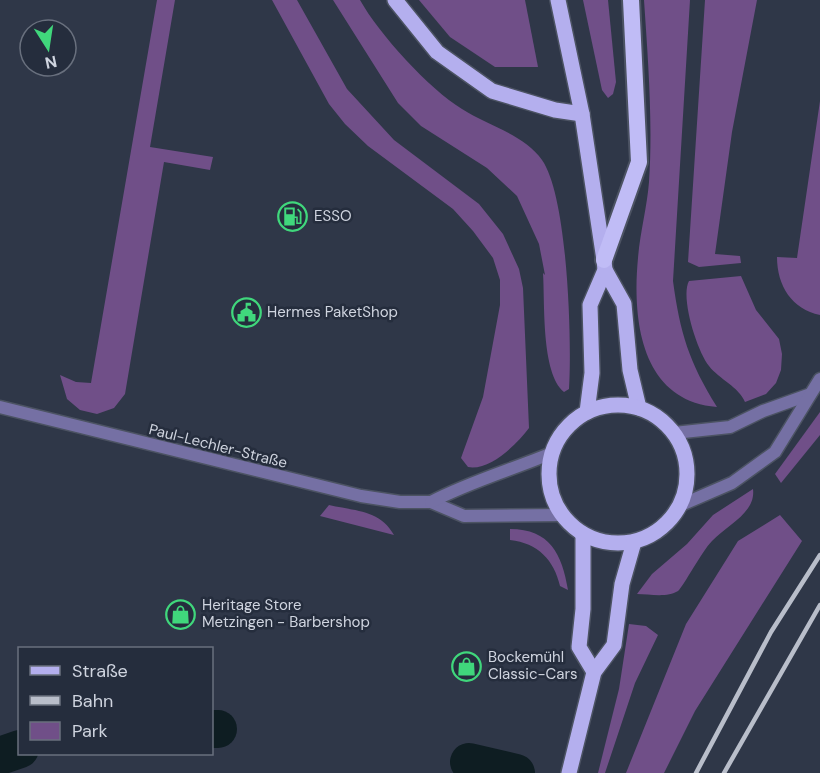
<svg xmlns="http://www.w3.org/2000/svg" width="820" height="773" font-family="'DM Sans',sans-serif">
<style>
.green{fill:#704f88}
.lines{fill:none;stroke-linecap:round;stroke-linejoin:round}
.canal{stroke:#0e1d22;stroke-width:38}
.minor-casing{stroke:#4c5363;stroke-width:15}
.tertiary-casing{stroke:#4c5363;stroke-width:15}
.primary-casing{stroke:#4c5363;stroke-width:18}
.trunk-casing{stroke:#4c5363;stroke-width:20}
.minor{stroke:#7570a4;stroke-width:12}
.tertiary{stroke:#7570a4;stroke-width:12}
.primary{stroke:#b4afee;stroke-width:15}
.trunk{stroke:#c0bcf6;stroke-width:16}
.rail{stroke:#b9beca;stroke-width:4.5}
.labels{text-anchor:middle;stroke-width:5;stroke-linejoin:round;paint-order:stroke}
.poi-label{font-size:15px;fill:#cfd4df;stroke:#252d3d;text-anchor:start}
.street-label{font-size:15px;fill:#cfd4df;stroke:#252d3d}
</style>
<rect width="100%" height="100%" fill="#2f3748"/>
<g class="green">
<path d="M157 0H175L150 147 213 157 210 170 164 162 125 394 114 408 97 414 80 410 67 399 60 375 76 382 91 383Z"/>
<path d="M272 0H297L347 89 394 140 479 204 503 234 519 269 523 288 529 428C517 444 490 471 468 467L461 458 483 397 500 305V280L493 258 473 231 453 209 368 146 345 124 329 104Z"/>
<path d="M333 0H360C379 34 429 89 462 109 487 125 525 135 542 160 568 197 572 342 569 389L564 392C541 373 545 303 543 273L545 275 539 244 517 196 487 168 421 126 398 103Z"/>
<path d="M419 0H525L538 67H495L450 37Z"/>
<path d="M583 0H608L616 82 613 94 608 98 602 90Z"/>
<path d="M644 0H690L673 281C680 333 689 362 717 407 641 401 632 320 638 258 640 233 647 207 649 182 653 122 648 60 644 0Z"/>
<path d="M705 0H757L732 132 715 254 740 256 741 263 699 267 688 262Z"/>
<path d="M820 101V315C792 309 777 286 777 257L797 258Z"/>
<path d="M741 276 756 310 779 339 782 354 781 370 776 383 766 394 745 402C739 387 719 379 709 366 697 351 680 297 689 281Z"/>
<path d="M820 412V435L781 483 775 474Z"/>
<path d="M753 489C756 513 727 525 712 541 702 551 683 587 678 591 667 598 649 594 637 594L652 574 687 544 713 515Z"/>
<path d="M329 505C355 511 380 510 394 535L320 516Z"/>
<path d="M780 515 802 541 695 711 664 773H626L686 624 738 541Z"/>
<path d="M510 529C550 529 562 554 568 590L560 586C554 560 538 543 510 540Z"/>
<path d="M629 624 646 626 658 635 635 683 605 773H598L619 689Z"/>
</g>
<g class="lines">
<g class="canal">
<path d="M212 729H218"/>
<path d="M0 756 20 749"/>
<path d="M469 762 516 773"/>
</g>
<defs>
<g id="minor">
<path d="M674 433 730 427 763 411 808 395"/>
<path d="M681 505 732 483 775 452 820 379"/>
</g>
<g id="tertiary">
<path d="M0 407 361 496 400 502H431L464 516 562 515"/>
<path d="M431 502C469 482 511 470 552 453"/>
</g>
<g id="primary">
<path d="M395 0 437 52 492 91 555 110 582 114"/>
<path d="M558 0 582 114 604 260 605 270 590 305 592 373 587 412"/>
<path d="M605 270 624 304 630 370 639 408"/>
<circle cx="618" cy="474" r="69"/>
<path d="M583 534V609L579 647 594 672"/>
<path d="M569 773 594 672 614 645 622 584 634 542"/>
</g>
<path id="trunk" d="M604 260 639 162 631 0"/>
</defs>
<use href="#minor" class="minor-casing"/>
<use href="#tertiary" class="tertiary-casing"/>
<use href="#primary" class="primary-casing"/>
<use href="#trunk" class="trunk-casing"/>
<use href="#minor" class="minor"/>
<use href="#tertiary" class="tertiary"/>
<use href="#primary" class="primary"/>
<use href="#trunk" class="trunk"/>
<g class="rail">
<path d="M696 773 771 632 820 555"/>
<path d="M724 773 820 605"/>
</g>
</g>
<defs>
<symbol id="fuel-ring" viewBox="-11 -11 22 22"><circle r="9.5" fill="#252d3d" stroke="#40d77c" stroke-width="1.5"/><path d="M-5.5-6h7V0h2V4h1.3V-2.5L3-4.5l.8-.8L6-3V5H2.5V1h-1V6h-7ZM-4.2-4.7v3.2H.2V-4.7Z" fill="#40d77c"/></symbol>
<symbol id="civic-ring" viewBox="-11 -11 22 22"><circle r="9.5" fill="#252d3d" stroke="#40d77c" stroke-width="1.5"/><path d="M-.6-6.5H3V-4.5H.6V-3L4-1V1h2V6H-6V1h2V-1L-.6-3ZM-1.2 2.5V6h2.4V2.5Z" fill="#40d77c"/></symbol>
<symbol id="shop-ring" viewBox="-11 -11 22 22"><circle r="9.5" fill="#252d3d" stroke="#40d77c" stroke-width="1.5"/><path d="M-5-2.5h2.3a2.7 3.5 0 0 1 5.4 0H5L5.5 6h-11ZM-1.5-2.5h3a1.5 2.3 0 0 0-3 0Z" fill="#40d77c"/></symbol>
</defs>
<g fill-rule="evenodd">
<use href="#fuel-ring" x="276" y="200" width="33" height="33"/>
<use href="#civic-ring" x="230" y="296" width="33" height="33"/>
<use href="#shop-ring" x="164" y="598" width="33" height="33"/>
<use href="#shop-ring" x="450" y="650" width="33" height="33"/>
</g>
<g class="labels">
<g class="poi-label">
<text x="314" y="221">ESSO</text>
<text x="267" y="317">Hermes PaketShop</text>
<text x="202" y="610">Heritage Store<tspan x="202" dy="17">Metzingen - Barbershop</tspan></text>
<text x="488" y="662">Bockemühl<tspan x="488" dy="17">Classic-Cars</tspan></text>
</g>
<g class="street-label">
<text transform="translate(218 446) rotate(14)" y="5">Paul-Lechler-Straße</text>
</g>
</g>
<rect x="18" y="647" width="195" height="108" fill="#252d3d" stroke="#69707e" stroke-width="1.5"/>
<rect x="30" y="666" width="30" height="9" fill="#b4afee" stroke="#69707e" stroke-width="1.5"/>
<text x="72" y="677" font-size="18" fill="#cfd4df">Straße</text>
<rect x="30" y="696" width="30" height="9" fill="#b9beca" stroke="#69707e" stroke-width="1.5"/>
<text x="72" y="707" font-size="18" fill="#cfd4df">Bahn</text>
<rect x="30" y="722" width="30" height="18" fill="#704f88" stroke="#69707e" stroke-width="1.5"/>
<text x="72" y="737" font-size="18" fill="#cfd4df">Park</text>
<g transform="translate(48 48) rotate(168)"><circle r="28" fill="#252d3d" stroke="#69707e" stroke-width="1.5"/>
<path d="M0-4.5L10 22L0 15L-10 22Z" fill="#40d77c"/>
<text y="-9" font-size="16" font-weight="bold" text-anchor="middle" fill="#cfd4df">N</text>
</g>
</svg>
